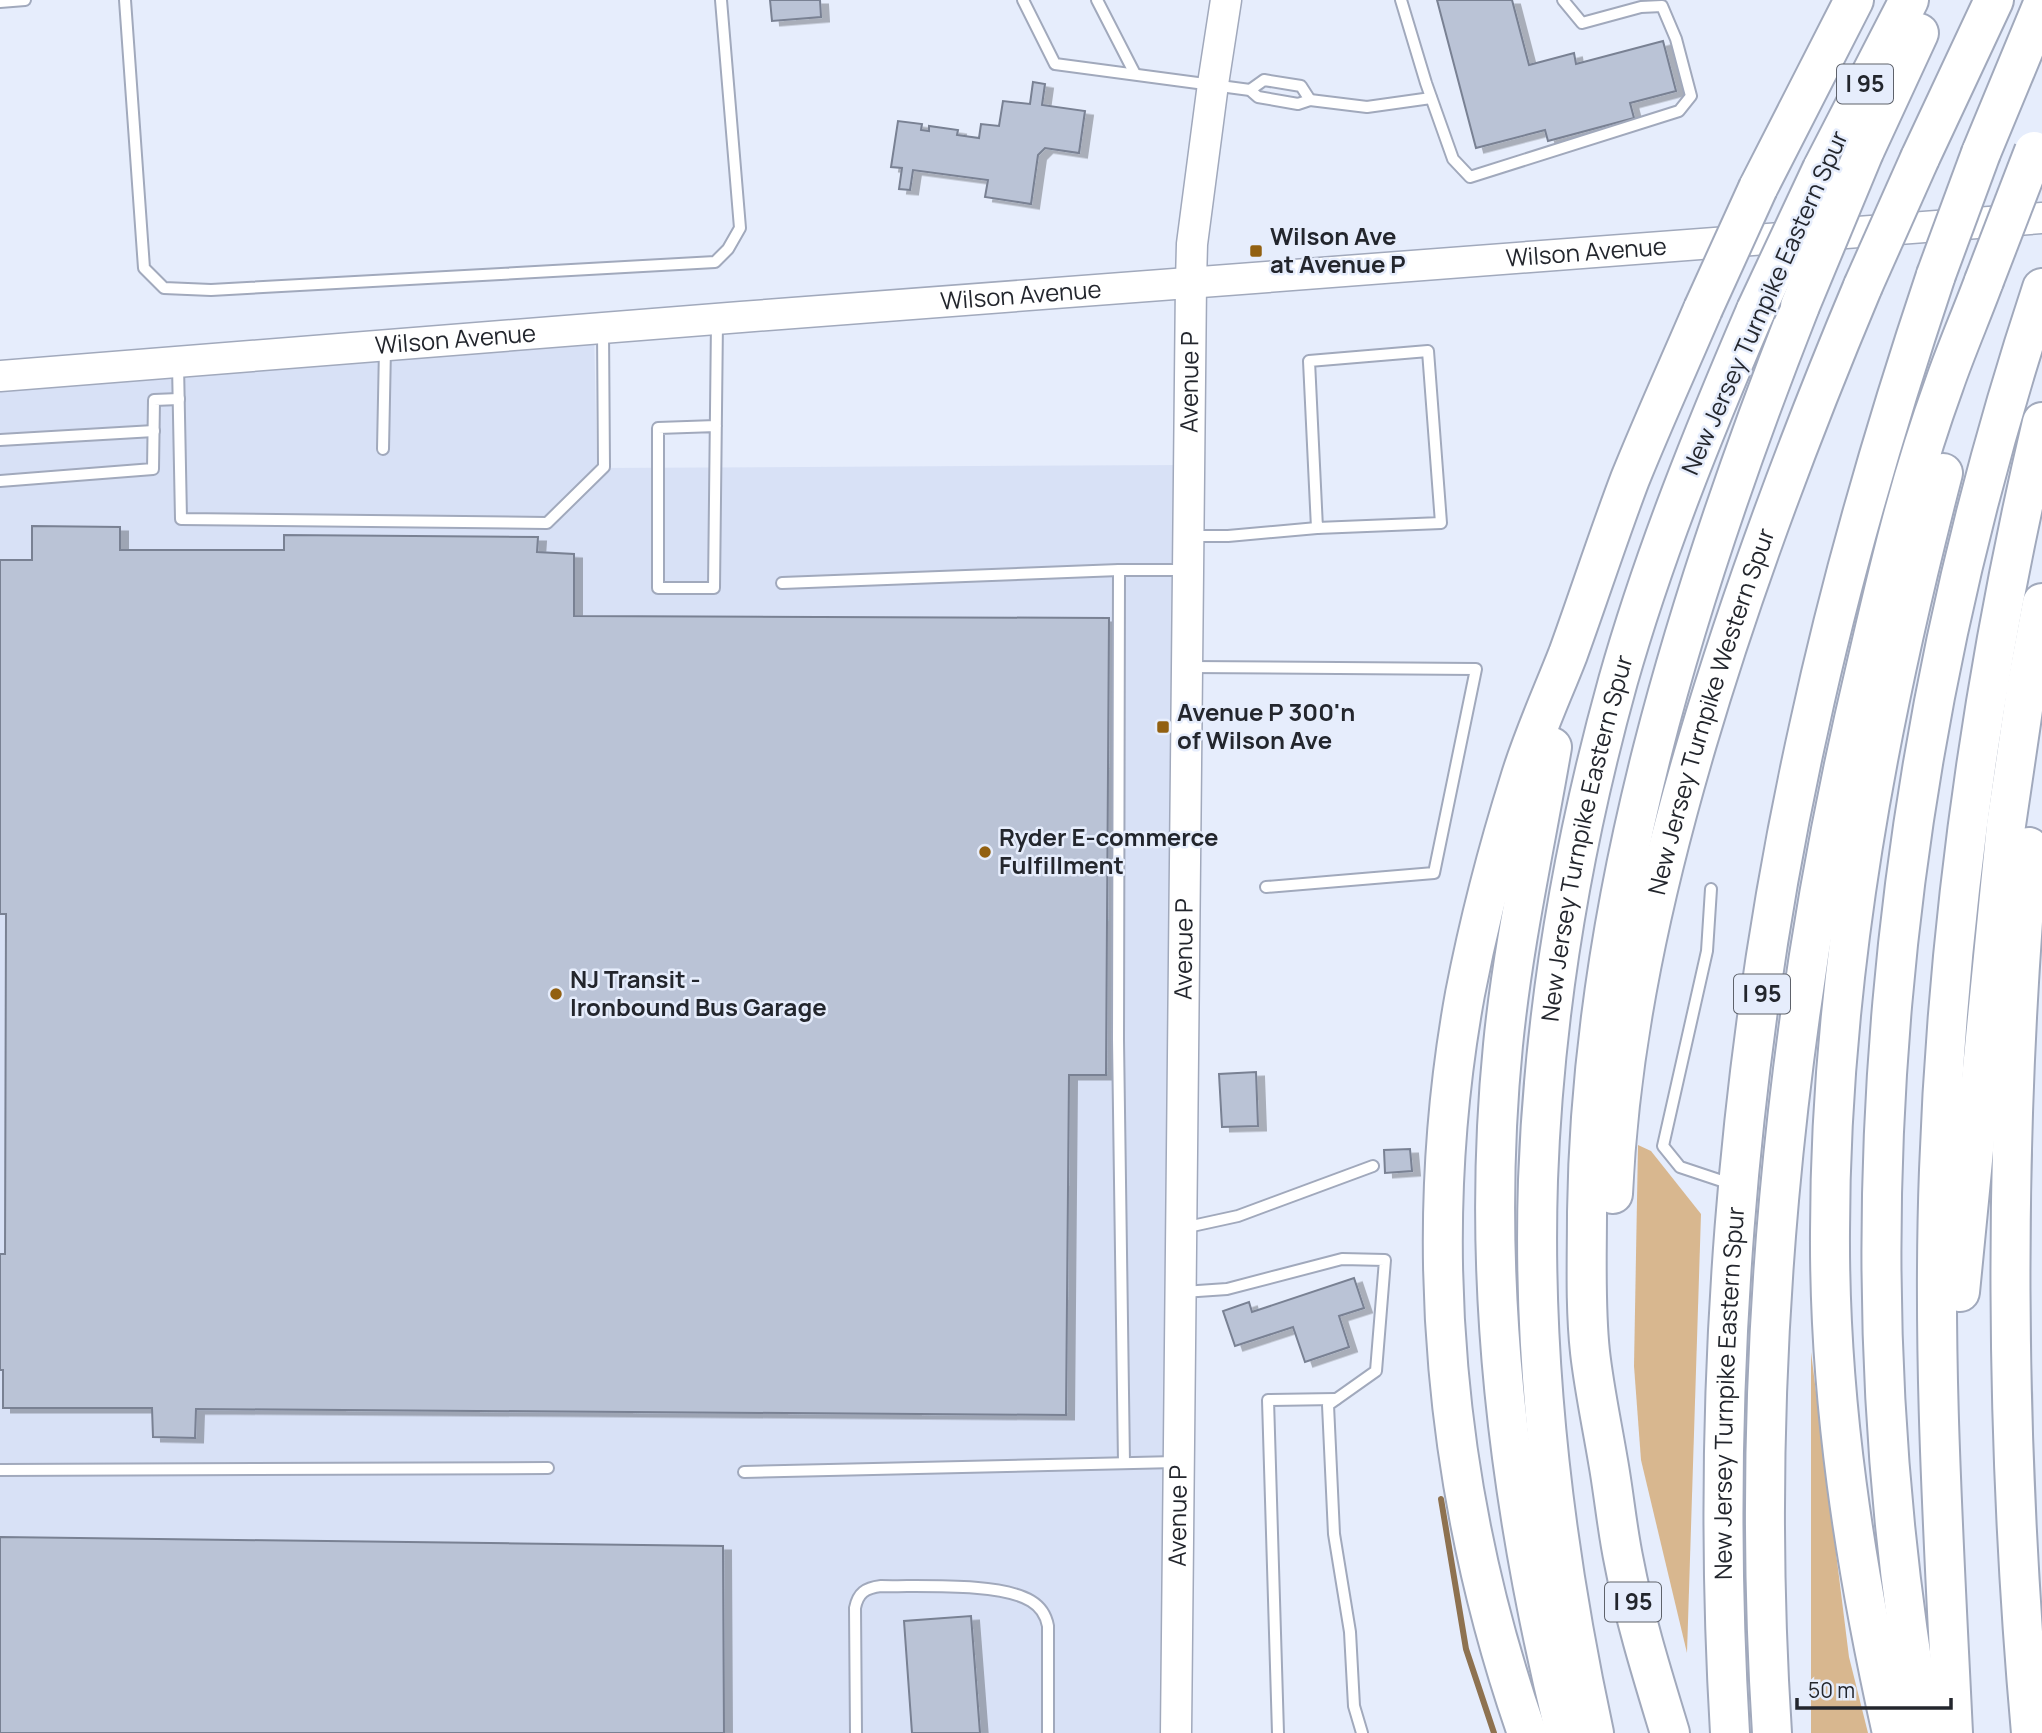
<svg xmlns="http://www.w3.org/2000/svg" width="2042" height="1733" font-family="Manrope,sans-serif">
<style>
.built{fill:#d8e1f6}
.green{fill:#d8b78f}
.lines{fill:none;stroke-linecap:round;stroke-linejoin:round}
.stream{stroke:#8e7250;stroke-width:6}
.building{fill:#bac3d6;stroke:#798193;stroke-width:2;filter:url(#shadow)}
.lane-casing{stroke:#a1a9bc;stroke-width:14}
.secondary-casing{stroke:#a1a9bc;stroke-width:33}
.highway-casing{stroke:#a1a9bc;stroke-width:42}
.lane{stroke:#fff;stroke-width:10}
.secondary{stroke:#fff;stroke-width:30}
.highway{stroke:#fff;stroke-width:38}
.highway-bridge-casing{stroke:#a1a9bc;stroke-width:42;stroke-linecap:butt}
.highway-bridge{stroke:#fff;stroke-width:38}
.poi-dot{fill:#926011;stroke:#e6edfc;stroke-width:2.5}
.labels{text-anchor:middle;stroke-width:5;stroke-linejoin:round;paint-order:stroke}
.shield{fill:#e6edfc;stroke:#5e626b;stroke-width:2}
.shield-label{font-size:23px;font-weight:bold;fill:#23262d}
.poi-label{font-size:24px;font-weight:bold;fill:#23262d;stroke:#e6edfc;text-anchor:start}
.street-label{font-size:24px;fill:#23262d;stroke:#e6edfc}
</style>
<defs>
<filter id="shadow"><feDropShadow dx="8" dy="4.5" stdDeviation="0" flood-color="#0004"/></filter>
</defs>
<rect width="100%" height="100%" fill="#e6edfc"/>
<path class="built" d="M594 329 597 468 1188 465 1179 1733H0V391Z"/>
<g class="green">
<path d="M1638 1145 1651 1151 1701 1214 1687 1653 1641 1460 1634 1366Z"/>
<path d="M1811 1352 1849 1657 1868 1733H1811Z"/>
</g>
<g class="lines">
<path class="stream" d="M1441 1499 1466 1649 1494 1733"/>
</g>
<g class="building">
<path d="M770 0H820L821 17 772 21Z"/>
<path d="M1437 0H1512L1529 65 1574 53 1576 64 1663 41 1676 91 1630 103 1634 118 1548 141 1545 130 1476 148Z"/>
<path d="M1033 82 1045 84 1042 105 1085 111 1079 153 1045 148 1038 155 1031 204 985 197 988 180 913 170 910 190 899 189 902 168 891 167 898 121 922 124 921 130 929 131V126L958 130 957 135 979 138 981 124 999 126 1003 101 1030 104Z"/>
<path d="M32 526 120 527V550H284V535L538 537 537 552 574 554V616L1109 618 1106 1075H1069L1066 1415 196 1409 195 1438 153 1437 152 1408H3V1370H0V1254H5L6 914H0V560H32Z"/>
<path d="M1256 1072 1258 1126 1222 1127 1219 1074Z"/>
<path d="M1410 1149 1412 1171 1385 1173 1384 1150Z"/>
<path d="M1354 1278 1364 1308 1339 1316 1349 1347 1305 1362 1293 1327 1235 1346 1223 1311 1249 1302 1252 1312Z"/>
<path d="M0 1537 723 1546 724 1733H0Z"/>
<path d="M971 1616 980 1733H912L904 1621Z"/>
</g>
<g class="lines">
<defs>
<g id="lane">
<path d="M125 0 144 268 164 288 211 290 715 262 728 249 740 228 721 0"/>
<path d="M1023 0 1055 64 1250 90 1258 97 1298 104 1310 100 1367 107 1431 98"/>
<path d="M1097 0 1135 74"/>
<path d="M1401 0 1426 83 1453 159 1470 177 1679 111 1691 96 1676 39 1662 6 1641 7 1582 23 1563 0"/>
<path d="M0 2 25 0"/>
<path d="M1250 90 1264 80 1301 86 1310 100"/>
<path d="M1428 351 1441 523 1317 528 1309 361Z"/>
<path d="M178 365 181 519 547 523 604 467 603 331"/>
<path d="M716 426 658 428V588H714L717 321"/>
<path d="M0 440 154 431"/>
<path d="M383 449 385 348"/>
<path d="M0 481 153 469 154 400 179 399"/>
<path d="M1191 536H1228L1317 528"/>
<path d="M782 583 1119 570"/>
<path d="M1189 667 1476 669 1434 873 1266 887"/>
<path d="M1711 889 1707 951 1663 1146 1680 1167 1734 1185"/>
<path d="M1183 1228 1238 1216 1373 1166"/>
<path d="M1183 1292 1227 1289 1342 1259 1385 1260 1376 1371 1328 1405 1334 1534 1350 1632 1354 1706 1362 1733"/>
<path d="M1124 1463 1118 1040 1119 570H1186"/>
<path d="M0 1470 548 1468"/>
<path d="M744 1472 1176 1462"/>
<path d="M856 1733 855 1608C858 1593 865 1588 881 1586 918 1587 1000 1582 1031 1601 1041 1607 1046 1615 1048 1626V1733"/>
<path d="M1278 1733 1268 1400 1336 1399"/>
</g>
<g id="secondary">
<path id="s1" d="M0 376 741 317 2042 218"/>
<path id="s2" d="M1176 1733 1191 282 1192 244 1213 84 1226 0"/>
</g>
<g id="highway">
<path d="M1864 152 1919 33"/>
<path d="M1981 153 2042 6"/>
<path d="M1920 158 1994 0"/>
<path d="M1822 169 1909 0"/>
<path d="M1758 188 1854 0"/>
<path d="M1552 747C1535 846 1513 944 1503 1045 1480 1277 1509 1507 1565 1733"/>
<path d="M2029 847C2003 1138 2005 1442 2031 1733"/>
<path id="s3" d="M1613 1194C1620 1040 1654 889 1697 743 1743 587 1800 436 1863 286"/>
<path d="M1960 1292 2006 825 2026 689 2042 603"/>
<path d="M1527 1733C1445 1498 1420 1241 1465 994 1479 922 1498 849 1520 779 1533 736 1552 695 1568 654 1589 596 1608 537 1630 479 1653 422 1679 365 1703 309"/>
<path id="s4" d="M1594 1733C1555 1552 1532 1365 1538 1180 1544 1012 1573 843 1618 681 1654 554 1704 431 1756 310"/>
<path d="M1670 1733C1653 1677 1635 1620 1624 1562 1617 1529 1614 1494 1608 1461 1602 1425 1594 1388 1590 1352 1585 1306 1587 1258 1587 1212 1591 901 1687 593 1800 306"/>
<path id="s5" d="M1730 1733C1710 1397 1736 1055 1809 727 1842 574 1886 424 1936 275"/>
<path d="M1772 1733C1749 1378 1783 1017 1865 671 1887 575 1910 478 1944 385 1956 350 1971 316 1984 281"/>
<path d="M1892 1733C1855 1568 1829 1401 1830 1232 1830 975 1879 720 1943 473"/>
<path d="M1924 1733C1837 1248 1887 755 2042 288"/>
<path d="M1953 1733C1944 1545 1932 1358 1939 1170 1948 918 1984 668 2042 422"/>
</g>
</defs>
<use href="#lane" class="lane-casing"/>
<use href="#secondary" class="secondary-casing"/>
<use href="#highway" class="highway-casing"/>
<use href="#lane" class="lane"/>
<use href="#secondary" class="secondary"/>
<use href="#highway" class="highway"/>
<defs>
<g id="highway-bridge">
<path d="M1936 275 1981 153"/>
<path d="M1984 281 2034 151"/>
<path d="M1863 286 1920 158"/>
<path d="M1800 306 1864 152"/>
<path d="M1703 309 1758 188"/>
<path d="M1756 310 1822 169"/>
</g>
</defs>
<use href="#highway-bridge" class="highway-bridge-casing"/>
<use href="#highway-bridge" class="highway-bridge"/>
</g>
<g class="poi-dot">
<rect x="1249" y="244" width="14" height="14" rx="3.5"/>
<rect x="1156" y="720" width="14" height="14" rx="3.5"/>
<circle cx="985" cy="852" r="7"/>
<circle cx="556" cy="994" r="7"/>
</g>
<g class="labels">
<g class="shield">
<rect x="1837" y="64.5" width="56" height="39" rx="5"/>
<rect x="1734" y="974.5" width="56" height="39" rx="5"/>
<rect x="1605" y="1582.5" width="56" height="39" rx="5"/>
</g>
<g class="shield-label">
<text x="1865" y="92">I 95</text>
<text x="1762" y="1002">I 95</text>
<text x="1633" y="1610">I 95</text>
</g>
<g class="poi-label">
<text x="1270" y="245">Wilson Ave<tspan x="1270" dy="28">at Avenue P</tspan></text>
<text x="1177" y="721">Avenue P 300'n<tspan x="1177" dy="28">of Wilson Ave</tspan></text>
<text x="999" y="846">Ryder E-commerce<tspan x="999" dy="28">Fulfillment</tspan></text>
<text x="570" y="988">NJ Transit -<tspan x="570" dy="28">Ironbound Bus Garage</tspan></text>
</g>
<g class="street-label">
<text dy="8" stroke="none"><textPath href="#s1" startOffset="1591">Wilson Avenue</textPath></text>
<text dy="8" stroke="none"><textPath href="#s1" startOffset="1024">Wilson Avenue</textPath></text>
<text transform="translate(1765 303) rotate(-66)" y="8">New Jersey Turnpike Eastern Spur</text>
<text dy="8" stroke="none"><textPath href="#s1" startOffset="457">Wilson Avenue</textPath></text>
<text dy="8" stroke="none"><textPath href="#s2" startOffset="1351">Avenue P</textPath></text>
<text dy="8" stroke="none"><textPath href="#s3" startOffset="494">New Jersey Turnpike Western Spur</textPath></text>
<text dy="8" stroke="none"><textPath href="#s4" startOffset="903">New Jersey Turnpike Eastern Spur</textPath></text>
<text dy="8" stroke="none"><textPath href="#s2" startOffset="784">Avenue P</textPath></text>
<text dy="8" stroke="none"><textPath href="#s5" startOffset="340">New Jersey Turnpike Eastern Spur</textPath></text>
<text dy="8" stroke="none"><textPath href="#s2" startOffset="217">Avenue P</textPath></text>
</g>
</g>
<path d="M1797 1698v10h154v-10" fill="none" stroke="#23262d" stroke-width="3.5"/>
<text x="1808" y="1698" font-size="21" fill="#23262d" stroke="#e6edfc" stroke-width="5" paint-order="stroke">50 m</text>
</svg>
